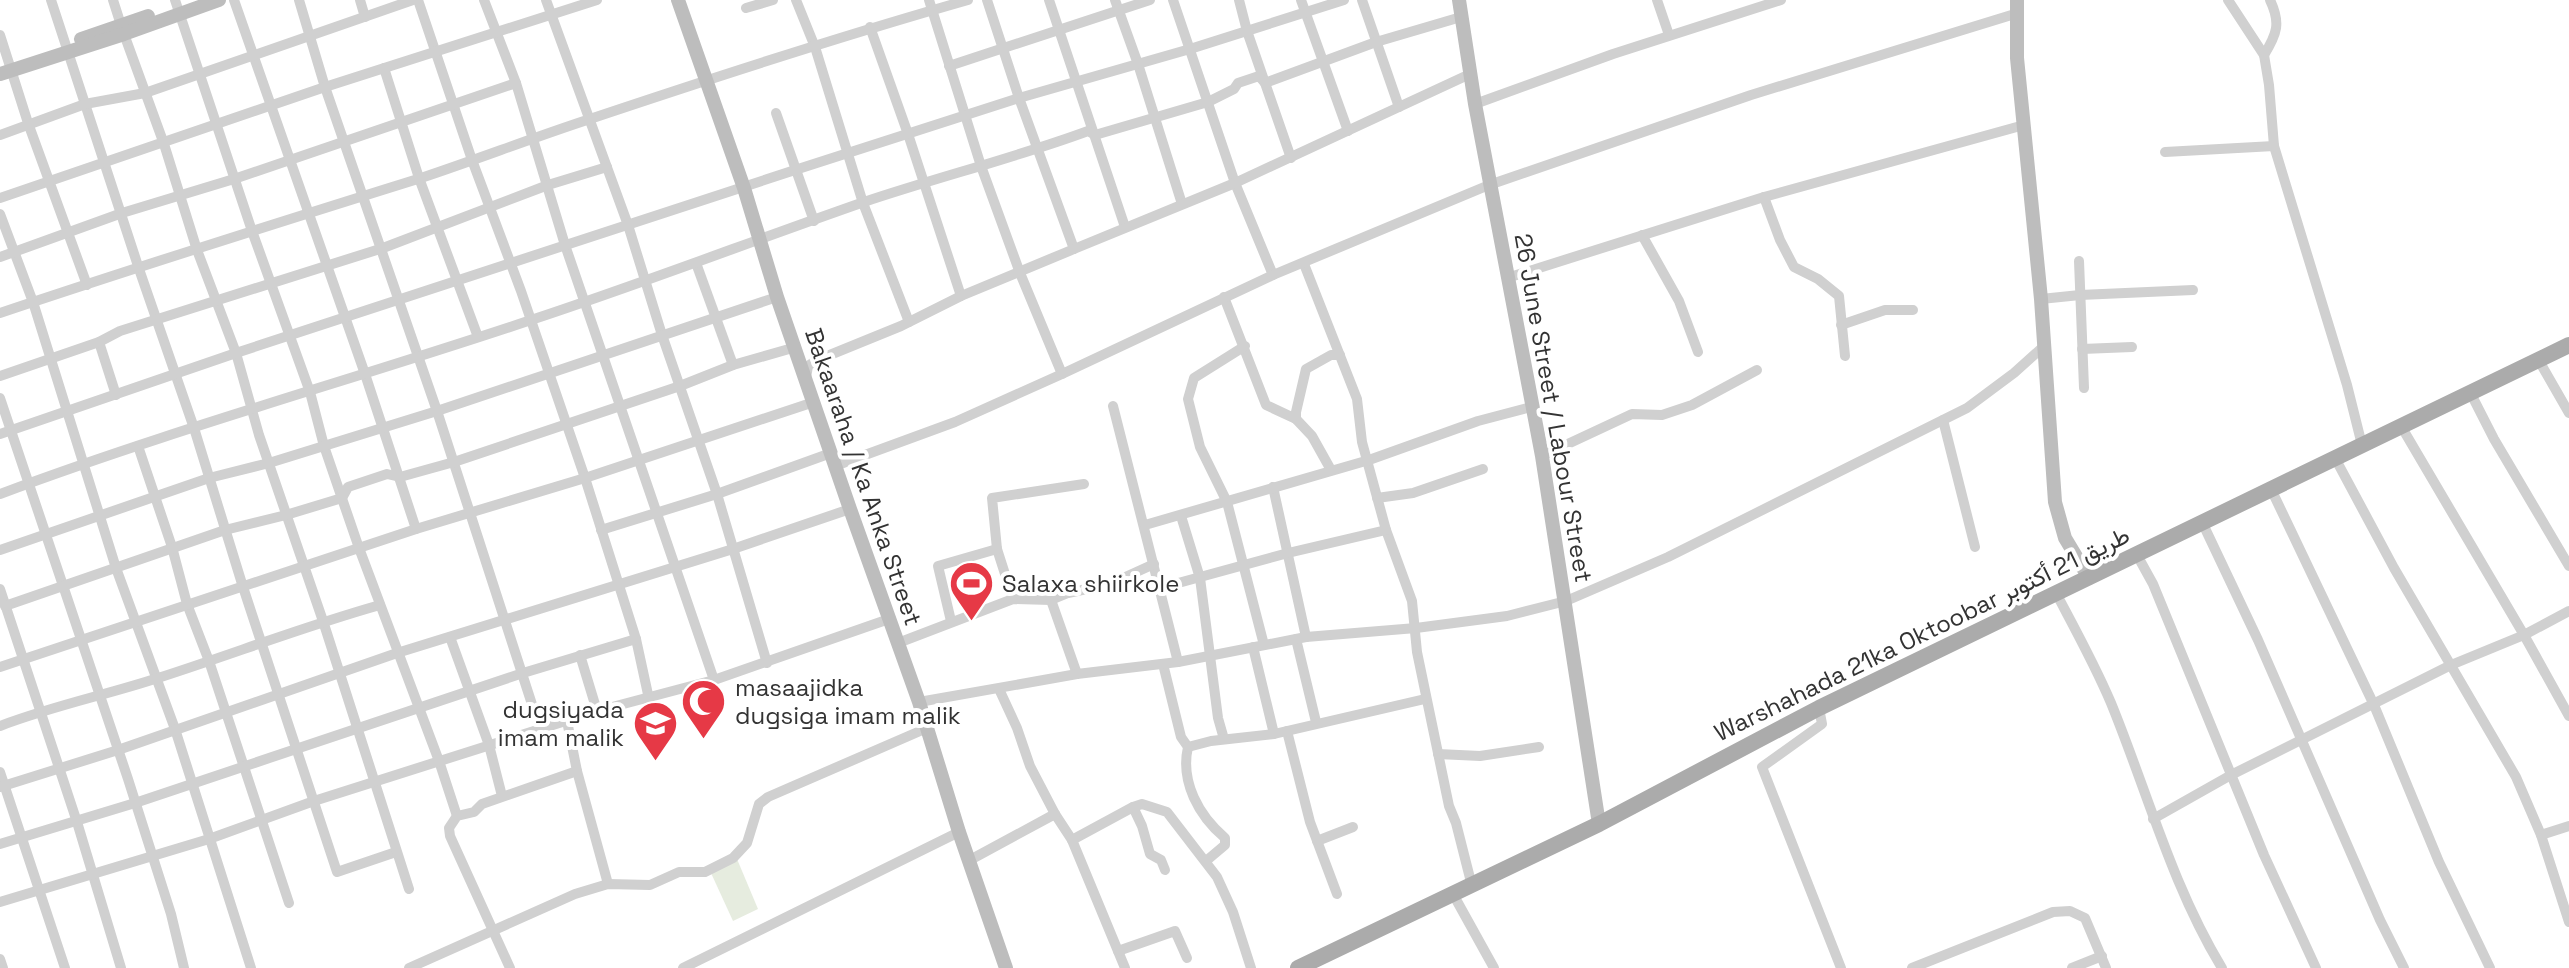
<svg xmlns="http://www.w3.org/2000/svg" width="2569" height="968" font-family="'Space Grotesk',Vazirmatn,sans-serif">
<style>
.green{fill:#e6ecdf}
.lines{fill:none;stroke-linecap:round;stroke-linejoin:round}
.street{stroke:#d0d0d0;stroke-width:10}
.secondary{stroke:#bdbdbd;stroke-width:14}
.primary{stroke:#ababab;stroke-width:16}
.labels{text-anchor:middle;stroke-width:8;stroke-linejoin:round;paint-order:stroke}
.street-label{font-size:24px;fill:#333;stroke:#fff}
.poi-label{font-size:24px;fill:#333;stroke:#fff;text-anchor:start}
</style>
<rect width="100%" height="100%" fill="#fff"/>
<path class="green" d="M737 859 758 909 733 921 711 873Z"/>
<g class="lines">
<g class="street">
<path d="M51 0 139 269 194 428 243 587 337 872 396 852"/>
<path d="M113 0 121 25"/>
<path d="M175 0 252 231 310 392 324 446 359 548 439 761 457 816"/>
<path d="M234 0 365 374 416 529"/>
<path d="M299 0 325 87 437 411 540 729"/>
<path d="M360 0 365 17"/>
<path d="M418 0 472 160 521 291 585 478 636 639 649 699"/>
<path d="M484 0 516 83 565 245 714 680"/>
<path d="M546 0 628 225 662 335 717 494 767 663"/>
<path d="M796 0 815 47 863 203 909 322"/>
<path d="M929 0 981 166 1020 273 1062 374"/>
<path d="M987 0 1019 98 1074 249"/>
<path d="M1049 0 1125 227"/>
<path d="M1115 0 1138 64 1182 204"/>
<path d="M1173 0 1235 183 1273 275"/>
<path d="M1239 0 1247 31 1291 158"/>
<path d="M1301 0 1348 131"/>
<path d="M1362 0 1399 107"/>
<path d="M1657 0 1669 35"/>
<path d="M2228 0 2264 55 2269 85 2274 146 2347 385 2362 445"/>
<path d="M746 8 773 0"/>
<path d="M870 27 908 134 961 296"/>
<path d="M124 34 164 144 197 250 236 353 259 435 323 621 409 889"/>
<path d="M0 35 28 123 87 285"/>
<path d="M2264 55C2277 34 2281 23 2270 0"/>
<path d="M949 66 1150 0"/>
<path d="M384 68 419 178 478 337"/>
<path d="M1475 104 1613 54 1781 0"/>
<path d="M776 113 814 221"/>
<path d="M0 135 85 104 145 93 413 0"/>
<path d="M2165 152 2274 146"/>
<path d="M1764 197 1780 240 1794 267 1818 279 1839 296 1845 356"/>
<path d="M0 198 325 87 597 0"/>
<path d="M0 214 33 302 116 568 175 729 251 968"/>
<path d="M1642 235 1679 301 1698 352"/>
<path d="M0 257 122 213 234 179 516 83"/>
<path d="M2079 261 2084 388"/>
<path d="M696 263 733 365"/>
<path d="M1304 264 1357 399 1362 442 1386 530 1412 601 1417 652 1449 806 1456 823 1472 886"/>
<path d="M1507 278 1764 197 2024 125"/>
<path d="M1224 297 1266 405 1296 419"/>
<path d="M2041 299 2080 295 2193 290"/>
<path d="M0 313C140 266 280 222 421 178 475 160 527 140 581 122 709 79 838 37 968 0"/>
<path d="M1841 325 1885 310H1913"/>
<path d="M99 342 116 395"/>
<path d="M1245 346 1194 378 1188 399 1200 447 1227 502 1264 645"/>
<path d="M2082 349 2132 347"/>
<path d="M2538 359 2569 413"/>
<path d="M0 376 99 342 120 331 383 248 548 185 607 167"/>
<path d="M806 378 808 366 815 361 901 326 961 296 1074 249 1235 183 1470 74"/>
<path d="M2470 392 2494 439 2569 566"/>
<path d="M0 398 128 779 171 914 184 968"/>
<path d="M1113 406 1178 662"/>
<path d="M1943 420 1975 547"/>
<path d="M2401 426 2524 635 2569 716"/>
<path d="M0 434 236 353 795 170 1019 98 1190 49 1344 0"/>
<path d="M138 446 172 547 187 604 209 661 289 903"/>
<path d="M1542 456 1632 414 1662 415 1692 405 1757 370"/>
<path d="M2335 458 2394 568 2516 777 2541 835 2569 922"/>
<path d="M835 466 955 422 1062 374 1273 275 1489 185 1751 95 2018 13"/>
<path d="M1331 470 1312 436 1296 419V412L1306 369 1331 355H1340"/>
<path d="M1273 487 1306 637"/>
<path d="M2271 489 2374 705 2439 862 2490 968"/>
<path d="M0 494C174 429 352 380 528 321 641 284 752 241 864 202 938 177 1015 158 1088 131L1095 135 1208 102 1234 89 1238 83 1259 76 1265 83 1376 42 1461 17"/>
<path d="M1377 498 1413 493 1483 469"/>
<path d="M1181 516 1200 578 1218 718 1224 739"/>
<path d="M2202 522 2258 640 2380 920 2404 968"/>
<path d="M1145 525 1369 460 1478 421 1531 407"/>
<path d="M601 530 717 494 831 453"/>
<path d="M0 550 209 478 269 463 437 411 777 297"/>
<path d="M2137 555 2153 584 2264 855 2316 968"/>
<path d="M1160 588 1288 553 1386 530"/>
<path d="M0 589 77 822 121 968"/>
<path d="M2056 593C2075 629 2095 665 2111 703 2147 791 2172 886 2222 968"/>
<path d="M1013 599 997 549 992 498 1084 484"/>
<path d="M1051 600 1077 674"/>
<path d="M5 606 225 530 286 515 342 498 348 487 387 474 400 477 454 462 680 386 733 365 796 347"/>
<path d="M951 621 938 566 997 549"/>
<path d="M450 637 489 745 502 796"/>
<path d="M1296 639 1316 722"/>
<path d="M898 643 1013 599 1051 600 1068 593 1110 584 1154 564"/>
<path d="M1253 647 1274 734"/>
<path d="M580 655 597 711"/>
<path d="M1163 664 1181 737 1188 747C1180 782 1199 816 1225 838V845L1206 861"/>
<path d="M0 667 416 529 585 478 814 402"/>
<path d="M999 689 1017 728 1030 766 1055 814 1072 840 1125 968"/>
<path d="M919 702 1077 674 1178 662 1306 637 1416 628 1507 616 1566 601 1668 557 1967 408 2014 373 2043 347"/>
<path d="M1819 708 1822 724 1762 767 1841 968"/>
<path d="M567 721 577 771 608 884"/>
<path d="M0 726C52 706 106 695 158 678 233 654 305 626 380 605"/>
<path d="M1287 731 1310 822 1337 894"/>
<path d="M1188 747 1211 741 1274 734 1425 699"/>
<path d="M1438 754 1480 756 1539 747"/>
<path d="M0 772 65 968"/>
<path d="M0 787 118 750 397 653 733 549 850 509"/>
<path d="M1133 807 1142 826 1150 854 1161 860 1165 870"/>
<path d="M2153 819 2231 775 2451 665 2524 635 2569 611"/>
<path d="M2541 835 2569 826"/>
<path d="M1072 840 1133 807 1142 804 1167 812 1217 877 1233 912 1251 968"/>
<path d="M1317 841 1353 827"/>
<path d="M0 844 135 803 523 673 636 639"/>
<path d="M970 860 1055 814"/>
<path d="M1453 894 1494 968"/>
<path d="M0 902 209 839 314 801 597 711 714 680 889 619"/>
<path d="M1118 951 1175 931 1187 958"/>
<path d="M0 959 3 968"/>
<path d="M409 968 575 894 608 884 650 885 679 872H705L733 858 747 843 759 804 768 797 927 728"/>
<path d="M510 968 450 836 449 828 457 816 474 812 482 804 577 771"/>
<path d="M683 968 959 832"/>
<path d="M1912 968 2053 912 2070 911 2085 918 2106 968"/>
<path d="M2072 968 2102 956"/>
</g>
<g class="secondary">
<path d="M678 0 744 188 777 297 850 509 919 702 959 832 1006 968"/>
<path d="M1459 0 1475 104 1542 456 1599 824"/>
<path d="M2017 0V58L2041 299 2055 502 2065 538 2089 578"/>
<path d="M81 39 148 16"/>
<path d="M0 74 124 34 219 0"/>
</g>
<path class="primary" d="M1298 968 1599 824 1819 708 2569 345"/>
</g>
<defs>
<symbol id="stadium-pin" viewBox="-11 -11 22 30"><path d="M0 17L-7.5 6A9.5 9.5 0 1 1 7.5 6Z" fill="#e63946" stroke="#fff"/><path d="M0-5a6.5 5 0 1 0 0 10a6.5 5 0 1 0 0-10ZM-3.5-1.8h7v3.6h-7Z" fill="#fff"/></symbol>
<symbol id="mosque-pin" viewBox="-11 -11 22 30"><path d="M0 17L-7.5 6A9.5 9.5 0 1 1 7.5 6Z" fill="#e63946" stroke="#fff"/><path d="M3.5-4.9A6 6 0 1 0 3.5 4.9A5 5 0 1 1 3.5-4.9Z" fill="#fff"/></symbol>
<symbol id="school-pin" viewBox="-11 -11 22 30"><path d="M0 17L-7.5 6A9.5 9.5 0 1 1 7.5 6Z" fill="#e63946" stroke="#fff"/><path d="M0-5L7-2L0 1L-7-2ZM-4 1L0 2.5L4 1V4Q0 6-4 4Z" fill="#fff"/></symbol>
</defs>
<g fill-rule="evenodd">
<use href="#stadium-pin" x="946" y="558" width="51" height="69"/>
<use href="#mosque-pin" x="678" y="676" width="51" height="69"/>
<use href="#school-pin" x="630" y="698" width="51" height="69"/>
</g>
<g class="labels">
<g class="street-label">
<text transform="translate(1553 408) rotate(80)" y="8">26 June Street / Labour Street</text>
<text transform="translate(863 477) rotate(71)" y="8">Bakaaraha / Ka Anka Street</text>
<text transform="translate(1922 634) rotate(-26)" y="8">Warshahada 21ka Oktoobar طريق 21 أكتوبر</text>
</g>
<g class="poi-label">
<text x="1002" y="592">Salaxa shiirkole</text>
<text x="735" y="696">masaajidka<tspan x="735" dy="28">dugsiga imam malik</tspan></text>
<text x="624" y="718" text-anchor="end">dugsiyada<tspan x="624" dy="28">imam malik</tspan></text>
</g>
</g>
</svg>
